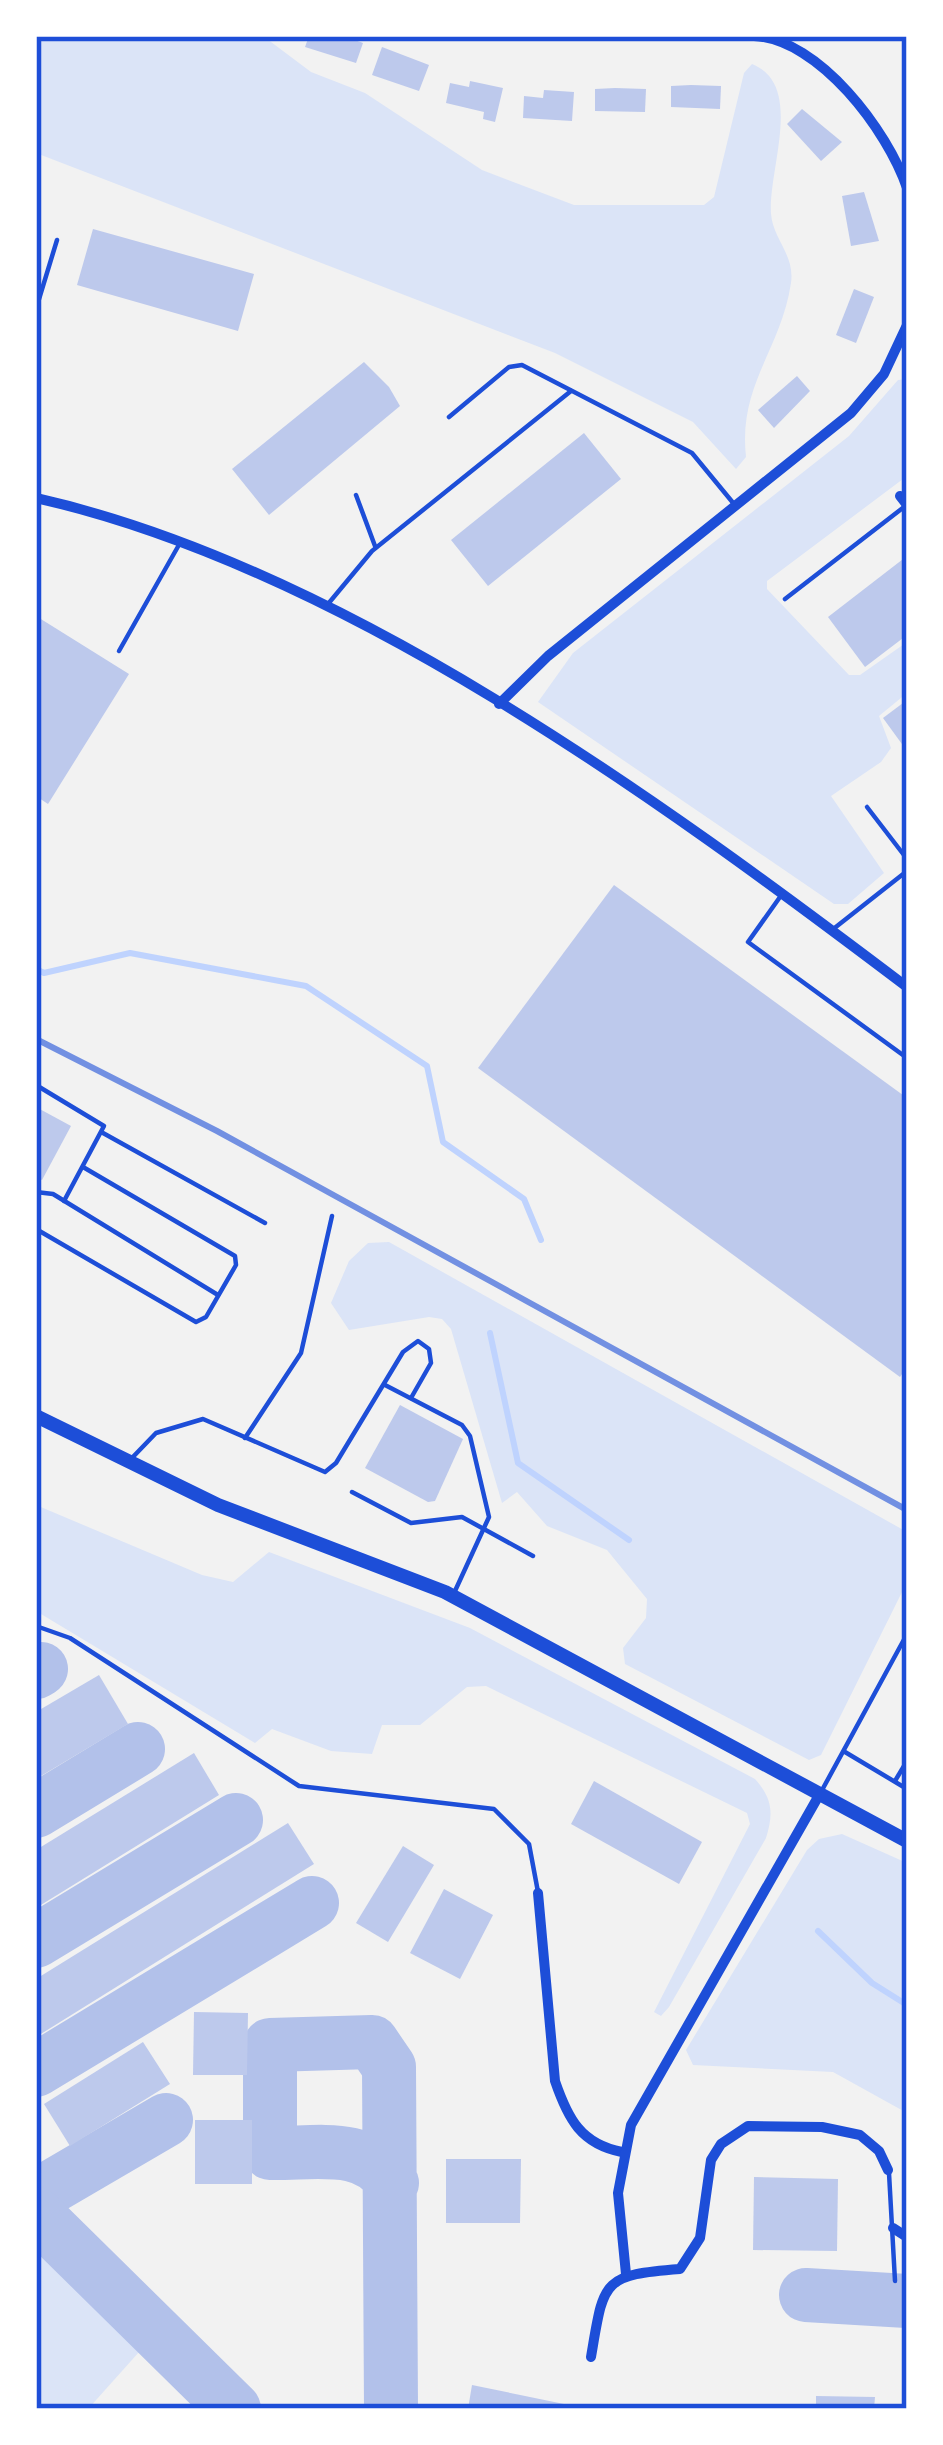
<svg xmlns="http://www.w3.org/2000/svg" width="943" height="2445" font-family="'DM Sans',sans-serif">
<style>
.green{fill:#dbe4f7}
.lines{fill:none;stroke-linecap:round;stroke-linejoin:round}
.stream{stroke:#bfd3fe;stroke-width:6}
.taxiway{stroke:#b2c1ea;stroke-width:54}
.building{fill:#bdc9ec}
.service{stroke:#1d4ed8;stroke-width:4.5}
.minor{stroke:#1d4ed8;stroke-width:10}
.secondary{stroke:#1d4ed8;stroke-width:14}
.rail{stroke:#7290e2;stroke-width:6}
.neatline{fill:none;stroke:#1d4ed8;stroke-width:4.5}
</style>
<rect width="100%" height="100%" fill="#f2f2f2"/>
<g class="green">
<path d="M36 36H263L311 72 365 93 482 170 574 205H704L714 197 744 73 752 64C805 85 768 169 771 214 773 239 795 255 791 283 781 350 738 385 746 457L736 469 693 422 555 353 36 153Z"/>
<path d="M907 379V476L767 581V589L849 675H860L907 642V693L879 716 891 748 881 762 831 796 884 873 848 904H834L538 702 573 653 849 436 898 380Z"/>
<path d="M389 1242 907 1532V1582L821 1755 809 1760 625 1664 623 1648 646 1618 647 1599 607 1550 547 1526 517 1492 502 1503 451 1329 442 1319 429 1317 349 1330 331 1303 349 1261 368 1243Z"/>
<path d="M36 1505 202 1575 233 1582 269 1552 470 1628 755 1779C772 1798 774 1813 766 1838L669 2007 661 2016 654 2012 750 1824 747 1813 486 1686 467 1687 420 1725H382L372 1754 331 1751 272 1729 255 1743 36 1611Z"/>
<path d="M842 1834 907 1863V2113L833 2072 693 2065 686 2050 807 1850 819 1839Z"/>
<path d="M36 2251 139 2352 88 2409H36Z"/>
</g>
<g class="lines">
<g class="stream">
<path d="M36 969 44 973 130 953 306 986 427 1066 443 1142 524 1199 541 1240"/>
<path d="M490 1333 518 1463 629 1540"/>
<path d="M818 1931 872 1983 907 2005"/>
</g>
<g class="taxiway">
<path d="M36 1672 41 1669"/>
<path d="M36 1811 138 1749"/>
<path d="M36 1941 236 1820"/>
<path d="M36 2070 312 1903"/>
<path d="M36 2196 166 2120"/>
<path d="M36 2214 234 2409"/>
<path d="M806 2295 907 2301"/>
<path d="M391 2409 389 2067 372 2042 270 2045V2153C314 2154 367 2141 392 2183"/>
</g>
</g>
<g class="building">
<path d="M309 36H344L363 43 356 63 305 47Z"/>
<path d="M382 47 429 65 419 91 372 75Z"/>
<path d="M470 81 503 88 495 122 483 119 484 112 446 103 450 83 469 87Z"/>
<path d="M691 85 721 86 720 109 671 107V86Z"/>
<path d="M615 88 646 89 645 112 595 111V89Z"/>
<path d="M544 90 574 92 572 121 523 118 524 96 543 98Z"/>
<path d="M802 109 842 142 821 161 787 124Z"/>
<path d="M864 192 879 241 851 246 842 196Z"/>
<path d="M93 229 254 274 238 331 77 285Z"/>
<path d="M854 289 874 297 856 343 836 335Z"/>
<path d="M364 362 389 387 400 406 269 515 232 469Z"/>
<path d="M797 376 810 391 774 428 758 410Z"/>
<path d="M584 433 621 479 488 586 451 540Z"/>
<path d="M907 556V635L865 667 828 617Z"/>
<path d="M36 616 129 674 48 804 36 796Z"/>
<path d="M907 700V751L883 718Z"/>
<path d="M614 885 907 1098V1367L900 1377 478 1068Z"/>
<path d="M36 1107 71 1126 42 1180 36 1177Z"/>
<path d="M400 1405 463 1439 435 1501 428 1502 365 1468Z"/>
<path d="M99 1675 128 1724 36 1779V1712Z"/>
<path d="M194 1753 219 1795 36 1908V1850Z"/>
<path d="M594 1781 702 1842 679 1884 571 1824Z"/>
<path d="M288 1823 314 1864 36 2037V1979Z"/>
<path d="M403 1846 434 1865 388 1942 356 1923Z"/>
<path d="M444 1889 493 1915 460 1979 410 1953Z"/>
<path d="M194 2012 248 2013 247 2075H193Z"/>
<path d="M143 2042 170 2084 70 2146 44 2104Z"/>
<rect x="195" y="2120" width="57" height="64"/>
<path d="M446 2159H521L520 2223H446Z"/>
<path d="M754 2177 838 2179 837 2251 753 2250Z"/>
<path d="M472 2385 564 2404 563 2409H468Z"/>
<path d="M816 2396 875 2397 874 2409H816Z"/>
</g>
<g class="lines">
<g class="service">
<path d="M36 309 57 240"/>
<path d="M449 417 509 367 522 365 692 453 734 504"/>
<path d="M356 495 375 546"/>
<path d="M785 599 904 507"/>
<path d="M328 604 372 551 571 391"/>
<path d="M119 651 180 543"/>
<path d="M867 807 907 859"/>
<path d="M780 897 748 942 907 1058"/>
<path d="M832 930 907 871"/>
<path d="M36 1085 104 1126 64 1201"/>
<path d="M103 1133 265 1223"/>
<path d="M36 1192 53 1194 218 1295"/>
<path d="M36 1229 196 1322 206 1317 236 1265 235 1256 83 1167"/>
<path d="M385 1385 462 1425 470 1436 489 1517 455 1591"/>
<path d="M245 1438 301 1353 332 1216"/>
<path d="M130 1460 156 1433 203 1419 325 1472 336 1463 403 1352 418 1341 429 1349 431 1363 411 1398"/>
<path d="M352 1492 411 1523 462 1517 533 1556"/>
<path d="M36 1626 70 1638 299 1786 494 1809 529 1844 538 1892"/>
<path d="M845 1752 907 1789"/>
<path d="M895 1781 907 1761"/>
<path d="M821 1792 907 1634"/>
<path d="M889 2173 895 2281"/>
</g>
<g class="minor">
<path d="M754 36C819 39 888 131 907 188"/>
<path d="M900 496 907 505"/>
<path d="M36 498C342 567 660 800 907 987"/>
<path d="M499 704 548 656 851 413 884 374 907 325"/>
<path d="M538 1893 555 2081C568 2119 581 2144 622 2152"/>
<path d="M893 2228 907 2237"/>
<path d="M626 2274 618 2193 631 2125 818 1797"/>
<path d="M591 2357C604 2281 601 2275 680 2269L700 2238 711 2160 721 2144 748 2126 822 2127 860 2135 879 2151 888 2170"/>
</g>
<path class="secondary" d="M36 1416 218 1505 445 1592 907 1841"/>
<path class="rail" d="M36 1039 217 1131 907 1510"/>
</g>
<rect width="943" height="2445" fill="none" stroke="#ffffff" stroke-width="78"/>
<rect x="39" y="39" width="865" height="2367" class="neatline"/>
</svg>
